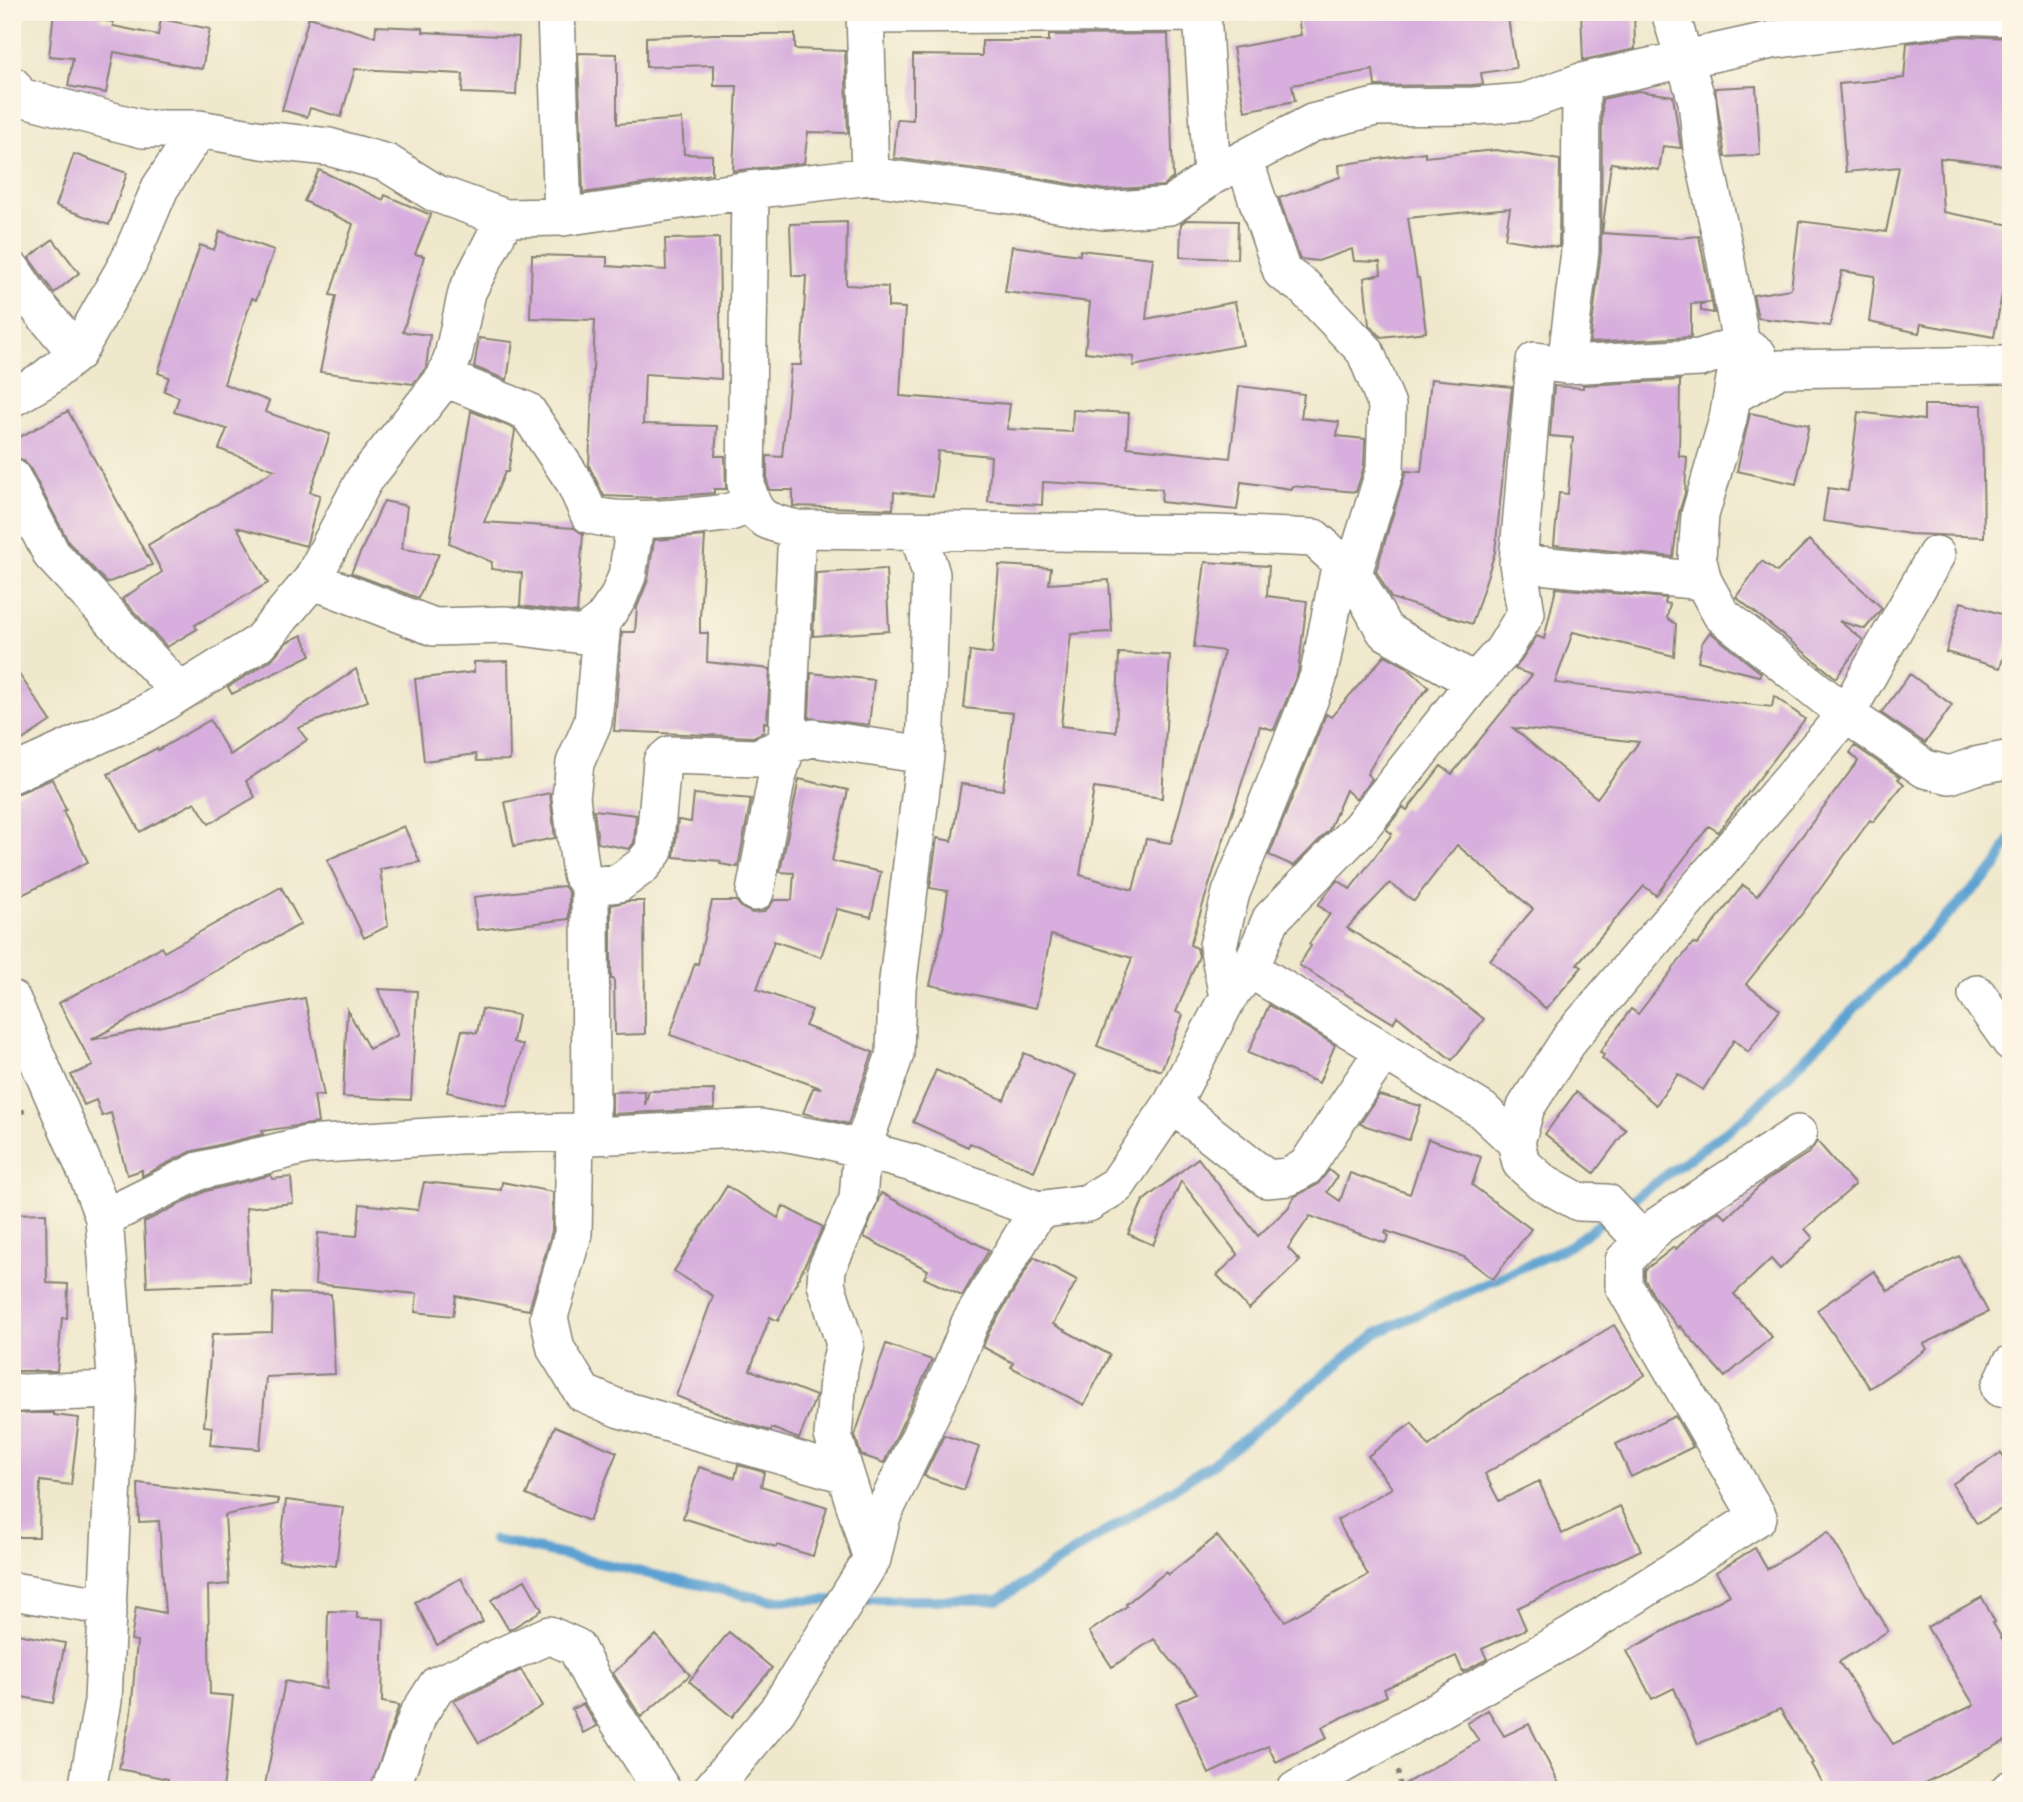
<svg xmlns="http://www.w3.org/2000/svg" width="2023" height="1802" viewBox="0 0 2023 1802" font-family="'EB Garamond',serif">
<rect width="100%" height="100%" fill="#fcf5e5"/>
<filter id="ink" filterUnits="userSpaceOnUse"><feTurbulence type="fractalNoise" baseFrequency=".0143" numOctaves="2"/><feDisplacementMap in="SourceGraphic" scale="14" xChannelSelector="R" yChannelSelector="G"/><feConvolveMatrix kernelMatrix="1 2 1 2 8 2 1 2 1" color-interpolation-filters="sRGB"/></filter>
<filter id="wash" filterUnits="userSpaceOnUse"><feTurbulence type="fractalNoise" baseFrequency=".00686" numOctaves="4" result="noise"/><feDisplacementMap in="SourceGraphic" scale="28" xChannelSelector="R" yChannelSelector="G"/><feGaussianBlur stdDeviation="1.57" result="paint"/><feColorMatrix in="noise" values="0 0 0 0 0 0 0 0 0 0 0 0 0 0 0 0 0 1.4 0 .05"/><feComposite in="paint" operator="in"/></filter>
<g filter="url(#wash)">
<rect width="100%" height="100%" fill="#efe8cc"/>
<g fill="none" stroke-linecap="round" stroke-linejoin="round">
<path stroke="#5ca1d1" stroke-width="10" d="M 1621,1208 L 1747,1116 L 1996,867 L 2011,837
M 494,1540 L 769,1600 L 837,1600
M 856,1600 L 998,1600 L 1211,1465 L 1377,1333 L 1569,1246 L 1609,1217"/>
</g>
<g id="blocks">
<path fill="#d7aedd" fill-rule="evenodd" d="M 54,12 L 101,12 L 100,20 L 113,22 L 113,26 L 158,35 L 161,19 L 210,29 L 202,69 L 114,52 L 106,93 L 68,86 L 73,58 L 49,56 Z
M 1297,12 L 1507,12 L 1516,68 L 1481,73 L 1483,84 L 1473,85 L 1375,86 L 1373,70 L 1292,85 L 1295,101 L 1245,111 L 1233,48 L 1301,35 Z
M 1581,12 L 1634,12 L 1635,49 L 1583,60 Z
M 309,17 L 375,37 L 376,26 L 423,28 L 423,32 L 519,37 L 516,95 L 462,93 L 463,74 L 355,69 L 341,117 L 310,108 L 307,117 L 282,110 Z
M 714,34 L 795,34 L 795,49 L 845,51 L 848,133 L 808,132 L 804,163 L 733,171 L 737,86 L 714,86 L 714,65 L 646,67 L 646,37 Z
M 1168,34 L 1173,178 L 1163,186 L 1105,190 L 1020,175 L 894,158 L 897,119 L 913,120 L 913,55 L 982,56 L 982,41 L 1049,41 L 1049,35 Z
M 1962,36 L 2011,38 L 2011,166 L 1940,158 L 1943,212 L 2011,225 L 2011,247 L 1994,337 L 1921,324 L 1919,333 L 1869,322 L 1875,276 L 1842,271 L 1830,326 L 1758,318 L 1753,295 L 1791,289 L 1799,221 L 1886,232 L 1899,167 L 1846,172 L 1839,84 L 1904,78 L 1907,43 Z
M 578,53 L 617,54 L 617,124 L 682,119 L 684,154 L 712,155 L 712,174 L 583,193 Z
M 1756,86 L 1760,155 L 1725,157 L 1715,88 Z
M 1638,91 L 1673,96 L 1681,148 L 1663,146 L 1659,170 L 1611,163 L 1602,233 L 1680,238 L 1699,236 L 1712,302 L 1691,304 L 1691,337 L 1590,343 L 1601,251 L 1602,99 Z
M 1496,150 L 1560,160 L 1559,247 L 1505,239 L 1510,208 L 1408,218 L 1417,278 L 1419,278 L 1426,332 L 1381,337 L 1369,325 L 1364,278 L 1381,274 L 1380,262 L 1354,261 L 1352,249 L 1318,261 L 1300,259 L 1279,198 L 1340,177 L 1339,165 L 1425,152 L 1425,157 Z
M 74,154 L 127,173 L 109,225 L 56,206 Z
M 319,170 L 383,200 L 385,195 L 431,215 L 415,254 L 424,256 L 403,332 L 430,335 L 426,368 L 413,384 L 320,372 L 336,296 L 330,295 L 353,224 L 304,201 Z
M 1186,220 L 1238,221 L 1237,259 L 1180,257 L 1181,224 Z
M 847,222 L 846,285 L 888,287 L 888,307 L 905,308 L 900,396 L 1010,404 L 1007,429 L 1072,432 L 1073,410 L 1129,413 L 1127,447 L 1230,458 L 1239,386 L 1304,394 L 1301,418 L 1339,422 L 1337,436 L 1365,439 L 1364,466 L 1356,492 L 1292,486 L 1292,489 L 1241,482 L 1237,510 L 1161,502 L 1162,489 L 1043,482 L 1042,505 L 988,502 L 991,456 L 938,451 L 933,496 L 894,492 L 893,509 L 793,506 L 793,490 L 769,490 L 767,481 L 767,456 L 782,457 L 791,365 L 801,365 L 806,276 L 792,276 L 790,224 Z
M 220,231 L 274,250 L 256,300 L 252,298 L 224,384 L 269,401 L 265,412 L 330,434 L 310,492 L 320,495 L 306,546 L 237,527 L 268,583 L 195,625 L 197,629 L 167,647 L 122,599 L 162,572 L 148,545 L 275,470 L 219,449 L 227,429 L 174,412 L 179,397 L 164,391 L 169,377 L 158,373 L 200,245 L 214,250 Z
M 719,238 L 721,379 L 645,374 L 643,424 L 717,426 L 715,456 L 725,456 L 726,489 L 714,489 L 714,493 L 655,498 L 604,496 L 589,466 L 595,320 L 530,318 L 532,255 L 607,257 L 607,266 L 666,270 L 665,239 Z
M 53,239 L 79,273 L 54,293 L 29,258 Z
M 1012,246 L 1080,255 L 1080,250 L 1153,258 L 1146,319 L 1235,302 L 1243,345 L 1133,366 L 1134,357 L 1085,352 L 1090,302 L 1005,292 Z
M 1712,302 L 1714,313 L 1701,311 L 1701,304 Z
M 479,338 L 513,342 L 507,380 L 474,367 Z
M 1431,379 L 1512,387 L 1495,552 L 1472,624 L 1391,598 L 1376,571 L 1406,471 L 1421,472 Z
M 1680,380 L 1679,456 L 1687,457 L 1685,493 L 1679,513 L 1673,557 L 1554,545 L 1559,493 L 1568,494 L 1573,438 L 1550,436 L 1554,386 L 1583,388 L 1583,385 Z
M 1924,405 L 1982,405 L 1984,537 L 1910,534 L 1823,521 L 1828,488 L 1848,491 L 1858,412 L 1924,420 Z
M 68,411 L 152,565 L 107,583 L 69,543 L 30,468 L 23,460 L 12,457 L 12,441 Z
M 471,411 L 513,428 L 515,431 L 508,472 L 505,472 L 484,522 L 574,528 L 583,534 L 577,613 L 520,606 L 522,573 L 491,569 L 492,562 L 449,543 Z
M 1750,413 L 1809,425 L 1796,484 L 1737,471 Z
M 384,501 L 407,506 L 402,549 L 439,554 L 418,598 L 351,573 Z
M 705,536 L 700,617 L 700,633 L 708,633 L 707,662 L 770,669 L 767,723 L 764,722 L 764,732 L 753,737 L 614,731 L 622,632 L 635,632 L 637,607 L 648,580 L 654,540 Z
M 1809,540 L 1882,608 L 1865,629 L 1839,621 L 1863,640 L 1836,678 L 1736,597 L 1762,561 L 1777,572 Z
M 1205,562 L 1269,566 L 1267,596 L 1307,601 L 1298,672 L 1274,730 L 1260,726 L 1190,945 L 1197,948 L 1199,956 L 1176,1012 L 1183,1015 L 1161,1071 L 1097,1046 L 1132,958 L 1051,935 L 1036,1008 L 930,985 L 944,925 L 943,924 L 948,891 L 930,888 L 937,838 L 952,841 L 961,784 L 1003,790 L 1013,713 L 964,708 L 970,651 L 992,654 L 999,565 L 1051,568 L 1049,584 L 1109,580 L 1112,632 L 1071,634 L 1061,726 L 1116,732 L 1119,653 L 1170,655 L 1162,798 L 1094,788 L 1080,875 L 1133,890 L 1146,839 L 1171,843 L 1224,651 L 1194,647 Z
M 886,569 L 889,631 L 813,636 L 816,573 Z
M 1556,588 L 1666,598 L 1665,603 L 1670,604 L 1667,618 L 1676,624 L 1674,656 L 1573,632 L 1555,683 L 1772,707 L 1774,696 L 1805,719 L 1718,832 L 1709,826 L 1656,895 L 1644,886 L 1577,964 L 1582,967 L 1546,1009 L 1490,960 L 1533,909 L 1457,845 L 1414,901 L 1390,883 L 1347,928 L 1442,987 L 1484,1019 L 1452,1060 L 1397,1016 L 1393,1023 L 1299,965 L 1311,946 L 1309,944 L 1330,914 L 1318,905 L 1335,883 L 1338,880 L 1350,889 L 1392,834 L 1386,829 L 1403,807 L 1407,810 L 1441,766 L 1452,774 L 1532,675 L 1515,669 L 1537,636 L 1544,639 ZM 1513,728 L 1639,742 L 1597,798 Z
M 1961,602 L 2011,617 L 2011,632 L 2000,668 L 1946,652 Z
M 1710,632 L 1761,673 L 1759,676 L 1698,661 L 1702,643 Z
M 302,635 L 311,655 L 232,694 L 228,687 L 270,661 L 287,642 Z
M 1385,655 L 1406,667 L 1429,687 L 1395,726 L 1367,774 L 1372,779 L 1356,799 L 1346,790 L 1329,830 L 1294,866 L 1269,855 L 1326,714 L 1331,717 Z
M 508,661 L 510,760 L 477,761 L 476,754 L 424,761 L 415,679 L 474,672 L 474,662 Z
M 12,664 L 51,721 L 12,747 Z
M 356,669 L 368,701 L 298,728 L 307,740 L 246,781 L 255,797 L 209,824 L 195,802 L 140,832 L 108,774 L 157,748 L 158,750 L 210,720 L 230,755 Z
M 811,673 L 874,680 L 869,725 L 809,718 Z
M 1910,674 L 1952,705 L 1925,743 L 1881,713 Z
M 1855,746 L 1900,777 L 1898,779 L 1904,784 L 1873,822 L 1870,820 L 1805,910 L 1746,984 L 1780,1010 L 1748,1052 L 1734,1040 L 1703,1090 L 1678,1074 L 1656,1105 L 1602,1058 L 1604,1055 L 1600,1052 L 1631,1009 L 1638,1014 L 1693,943 L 1697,945 L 1743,885 L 1757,896 L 1858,761 L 1850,753 Z
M 52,779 L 66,810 L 63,811 L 88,862 L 20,896 L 12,880 L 12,796 Z
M 799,779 L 848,790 L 832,861 L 881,872 L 871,917 L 837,909 L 821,957 L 774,941 L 757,989 L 812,1010 L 805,1026 L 873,1052 L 848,1124 L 803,1113 L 813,1088 L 821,1088 L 670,1035 L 695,963 L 698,964 L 712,901 L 736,901 L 742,908 L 752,913 L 763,912 L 770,906 L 774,900 L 792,900 L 794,873 L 780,872 Z
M 550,793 L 555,838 L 514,846 L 505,802 Z
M 694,794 L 751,799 L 738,867 L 720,864 L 721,861 L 674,857 L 678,820 L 691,822 Z
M 594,810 L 636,815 L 634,843 L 629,849 L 598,843 Z
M 404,826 L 420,862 L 380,869 L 388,926 L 364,938 L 327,860 Z
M 564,886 L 569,893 L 569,919 L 477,930 L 474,897 Z
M 281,887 L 301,924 L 91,1040 L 305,998 L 324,1096 L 314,1095 L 318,1123 L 262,1131 L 263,1134 L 190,1152 L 142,1176 L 142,1170 L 127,1175 L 111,1113 L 102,1116 L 96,1100 L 84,1105 L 71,1075 L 93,1066 L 59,1003 L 161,947 L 164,952 Z
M 629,901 L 644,901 L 645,1034 L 615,1035 L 614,979 L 611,979 L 611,905 Z
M 378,989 L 417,991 L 411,1100 L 343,1097 L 347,1009 L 369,1049 L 398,1035 Z
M 1269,1005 L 1335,1045 L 1319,1083 L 1248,1053 Z
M 482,1009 L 518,1015 L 513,1042 L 523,1045 L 507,1107 L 447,1092 L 462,1030 L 477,1033 Z
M 1024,1053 L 1076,1075 L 1034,1171 L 970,1143 L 968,1147 L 913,1122 L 936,1070 L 1004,1100 Z
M 714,1090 L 714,1109 L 612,1114 L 612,1092 L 645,1091 L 645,1105 L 649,1091 Z
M 1576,1092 L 1626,1130 L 1594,1173 L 1545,1134 Z
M 1379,1095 L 1421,1106 L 1409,1140 L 1360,1124 Z
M 1428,1139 L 1481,1157 L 1472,1185 L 1531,1229 L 1493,1279 L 1464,1257 L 1386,1231 L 1385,1233 L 1389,1236 L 1385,1243 L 1310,1216 L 1288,1248 L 1300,1261 L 1249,1309 L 1217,1275 L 1238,1255 L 1181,1181 L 1153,1245 L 1128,1234 L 1143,1201 L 1198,1158 L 1258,1236 L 1288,1208 L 1295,1196 L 1317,1185 L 1329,1170 L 1337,1177 L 1327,1192 L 1340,1201 L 1350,1173 L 1410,1194 Z
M 1817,1141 L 1855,1185 L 1805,1229 L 1813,1238 L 1780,1269 L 1771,1259 L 1734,1294 L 1772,1337 L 1725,1377 L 1680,1326 L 1679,1328 L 1655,1298 L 1645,1280 L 1645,1270 L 1674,1247 L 1676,1249 L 1707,1219 L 1719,1211 L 1726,1218 L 1765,1181 L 1810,1152 Z
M 271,1175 L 272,1179 L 291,1177 L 293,1203 L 246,1208 L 250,1283 L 147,1287 L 144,1222 L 206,1191 Z
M 424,1182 L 501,1190 L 502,1182 L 553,1192 L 552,1231 L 529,1310 L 456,1296 L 453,1316 L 415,1312 L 417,1294 L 315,1284 L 318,1233 L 357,1236 L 360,1204 L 418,1210 Z
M 727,1186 L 778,1218 L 783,1206 L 823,1227 L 778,1321 L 770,1317 L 750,1370 L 816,1396 L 799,1439 L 772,1428 L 771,1431 L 747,1424 L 676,1396 L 713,1296 L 674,1271 Z
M 881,1193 L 989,1250 L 962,1296 L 924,1278 L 928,1270 L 864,1237 Z
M 46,1213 L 47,1283 L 68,1284 L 67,1318 L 62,1318 L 57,1371 L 12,1371 L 12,1214 Z
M 1959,1256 L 1988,1312 L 1924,1344 L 1927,1349 L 1870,1388 L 1817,1310 L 1874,1271 L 1888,1291 Z
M 1034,1257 L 1077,1280 L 1053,1324 L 1110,1355 L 1084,1405 L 1011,1367 L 1013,1363 L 983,1347 L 989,1332 Z
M 273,1293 L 331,1294 L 335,1374 L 266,1377 L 260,1449 L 210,1445 L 212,1427 L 204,1426 L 212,1334 L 272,1332 Z
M 1614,1325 L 1645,1375 L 1485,1474 L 1499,1501 L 1539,1481 L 1562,1534 L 1620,1506 L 1641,1550 L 1517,1608 L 1526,1629 L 1482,1649 L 1487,1659 L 1463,1672 L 1456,1656 L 1384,1689 L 1387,1696 L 1322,1727 L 1327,1738 L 1276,1762 L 1268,1746 L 1209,1774 L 1176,1703 L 1197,1693 L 1154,1639 L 1112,1667 L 1089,1632 L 1127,1606 L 1126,1604 L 1166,1572 L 1168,1575 L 1217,1536 L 1285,1621 L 1368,1575 L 1337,1520 L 1392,1488 L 1368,1456 L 1412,1423 L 1429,1446 L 1470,1412 Z
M 886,1344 L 932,1360 L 884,1463 L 861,1455 L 855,1435 Z
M 12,1413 L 54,1413 L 54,1415 L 79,1418 L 71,1485 L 40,1481 L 39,1537 L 12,1537 Z
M 1675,1416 L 1693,1447 L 1631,1477 L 1616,1444 Z
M 555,1426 L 617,1452 L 589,1521 L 526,1495 Z
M 944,1435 L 979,1447 L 964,1490 L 924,1476 Z
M 2001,1453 L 2011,1469 L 2011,1503 L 1977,1524 L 1952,1484 Z
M 738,1465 L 764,1472 L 761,1486 L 827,1507 L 813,1556 L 777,1545 L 776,1547 L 683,1518 L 699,1467 L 735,1478 Z
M 138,1483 L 278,1499 L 278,1504 L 225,1515 L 229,1584 L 208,1586 L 210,1694 L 233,1696 L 223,1790 L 164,1790 L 168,1779 L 119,1769 L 131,1713 L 137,1641 L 131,1640 L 136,1607 L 165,1613 L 159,1521 L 139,1522 Z
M 286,1500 L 343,1507 L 336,1566 L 279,1560 Z
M 1828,1532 L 1888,1631 L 1839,1662 L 1893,1744 L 1974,1705 L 1927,1627 L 1982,1597 L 1995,1622 L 1993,1623 L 2011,1654 L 2011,1738 L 1911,1790 L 1826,1790 L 1811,1764 L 1813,1763 L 1780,1709 L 1698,1744 L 1674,1688 L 1652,1699 L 1627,1651 L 1730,1595 L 1716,1572 L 1755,1548 L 1767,1569 Z
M 461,1578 L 483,1622 L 437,1645 L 415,1602 Z
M 525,1580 L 542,1610 L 509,1630 L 491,1600 Z
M 328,1611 L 357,1612 L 357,1618 L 384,1619 L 382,1702 L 399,1705 L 370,1790 L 264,1790 L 285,1681 L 326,1689 Z
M 729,1632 L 772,1668 L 732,1717 L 689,1681 Z
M 12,1633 L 65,1643 L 53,1703 L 12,1695 Z
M 656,1635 L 690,1675 L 641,1717 L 613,1673 Z
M 521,1670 L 542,1706 L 479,1743 L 454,1701 Z
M 583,1704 L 597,1726 L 583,1733 L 572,1709 Z
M 1488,1710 L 1504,1736 L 1529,1724 L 1562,1790 L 1394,1790 L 1479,1741 L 1467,1723 Z"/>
</g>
</g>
<g filter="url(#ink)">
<use href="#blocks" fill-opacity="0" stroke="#868274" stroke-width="2"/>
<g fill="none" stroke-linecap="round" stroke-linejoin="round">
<defs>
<path id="street" d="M 556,12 L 563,217
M 865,12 L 870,176
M 1202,12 L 1212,176
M 1670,12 L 1697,101 L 1702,149 L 1723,245 L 1741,344 L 1728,419 L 1700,515 L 1697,557 L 1703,581 L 1721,614 L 1846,714 L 1925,769 L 1950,775 L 1975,766 L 2011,759
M 866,15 L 1202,13
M 12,85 L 20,97 L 143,129 L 199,129 L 262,140 L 329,147 L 387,163 L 435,193 L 505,218 L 563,217 L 750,190 L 870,176 L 1017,196 L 1104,211 L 1170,206 L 1212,176 L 1312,123 L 1375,107 L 1474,106 L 1525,102 L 1581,82 L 1772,40 L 1961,15 L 2011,17
M 1244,160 L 1282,272 L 1304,287 L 1365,351 L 1387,405 L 1385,470 L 1353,573
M 750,190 L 746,484 C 754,520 764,521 797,529 L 1217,534 L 1314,538 L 1353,573 L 1385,631 L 1475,682
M 12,270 L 33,301 L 77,353
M 1566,365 L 1700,358 L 1741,344 L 1758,355
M 445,378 L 527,411 L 574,481 L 589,514 C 616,525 695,517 725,513 C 734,512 742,507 750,503
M 1732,396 L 1780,369 L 2003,365
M 12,398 L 45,379 L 77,353 L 129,261 L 160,188 L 199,129
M 12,478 L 52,555 L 180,692
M 1518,563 L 1703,581
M 312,580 L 434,627 L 506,625 L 583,635 L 602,621
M 12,774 L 145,714 L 259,643 L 312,580 L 364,480 L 445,378 L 453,356 L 467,292 L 505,218
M 590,886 L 619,883 L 642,866 L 654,851 L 662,762 L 670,755 L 757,758 L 787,745 L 813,738 L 925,755
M 755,892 L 776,781 L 787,745 L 797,529
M 1250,969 L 1482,1110 L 1516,1142 L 1521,1163 L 1541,1181 L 1579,1202 L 1607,1203 L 1643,1241
M 1977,994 L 2011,1042
M 1228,997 L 1218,946 L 1231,893 L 1318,678 L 1341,562
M 12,1000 L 87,1173 L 104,1218 L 117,1390 L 103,1701 L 87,1790
M 1172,1104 L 1267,1179 L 1288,1177 L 1306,1167 L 1384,1050
M 575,1132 L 573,1234 L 549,1317 L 556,1349 L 583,1393 L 620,1409 L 845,1474
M 591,1136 L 590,886 L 581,874 L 571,797 L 575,763 L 593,722 L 602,621 L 618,598 L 627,576 L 636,519
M 1516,1142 L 1526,1107 L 1571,1037 L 1846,714 L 1936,555
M 104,1218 L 199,1171 L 307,1145 L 459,1135 L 575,1132 L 591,1136 L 760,1128 L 827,1140 L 912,1163 L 1038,1210 L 1088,1203 L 1117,1185 L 1172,1104 L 1228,997 L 1250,969 L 1271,919 L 1360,828 L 1475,682 L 1503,651 L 1526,613 L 1518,563 L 1535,361 L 1566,365 L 1580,251 L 1581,82
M 2011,1364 L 2000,1388 L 2011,1387
M 12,1392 L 21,1393 L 117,1390
M 872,1559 L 833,1435 L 839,1369 L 845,1344 L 826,1284 L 827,1268 L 858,1199 L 862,1149 L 895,1054 L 897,989 L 925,755 L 931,574 L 918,531
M 12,1591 L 108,1607
M 390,1790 L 418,1715 L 437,1685 L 549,1635 L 576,1647 L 592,1679 L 662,1790
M 711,1790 L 777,1711 L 872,1559 L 882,1516 L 950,1373 L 970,1323 L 1038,1210
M 1296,1790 L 1571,1636 L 1758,1517 L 1624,1286 L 1624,1261 L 1659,1225 L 1798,1134
M 2009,1790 L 2011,1789"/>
</defs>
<use href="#street" stroke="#868274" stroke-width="40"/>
<path stroke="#868274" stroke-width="4.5" stroke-dasharray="5 5" stroke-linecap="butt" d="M 12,1114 L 25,1111
M 1398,1771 L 1401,1790"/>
<use href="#street" stroke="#fff" stroke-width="37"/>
</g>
</g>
<rect width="2023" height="1802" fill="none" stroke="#fcf5e5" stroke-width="42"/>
</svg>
